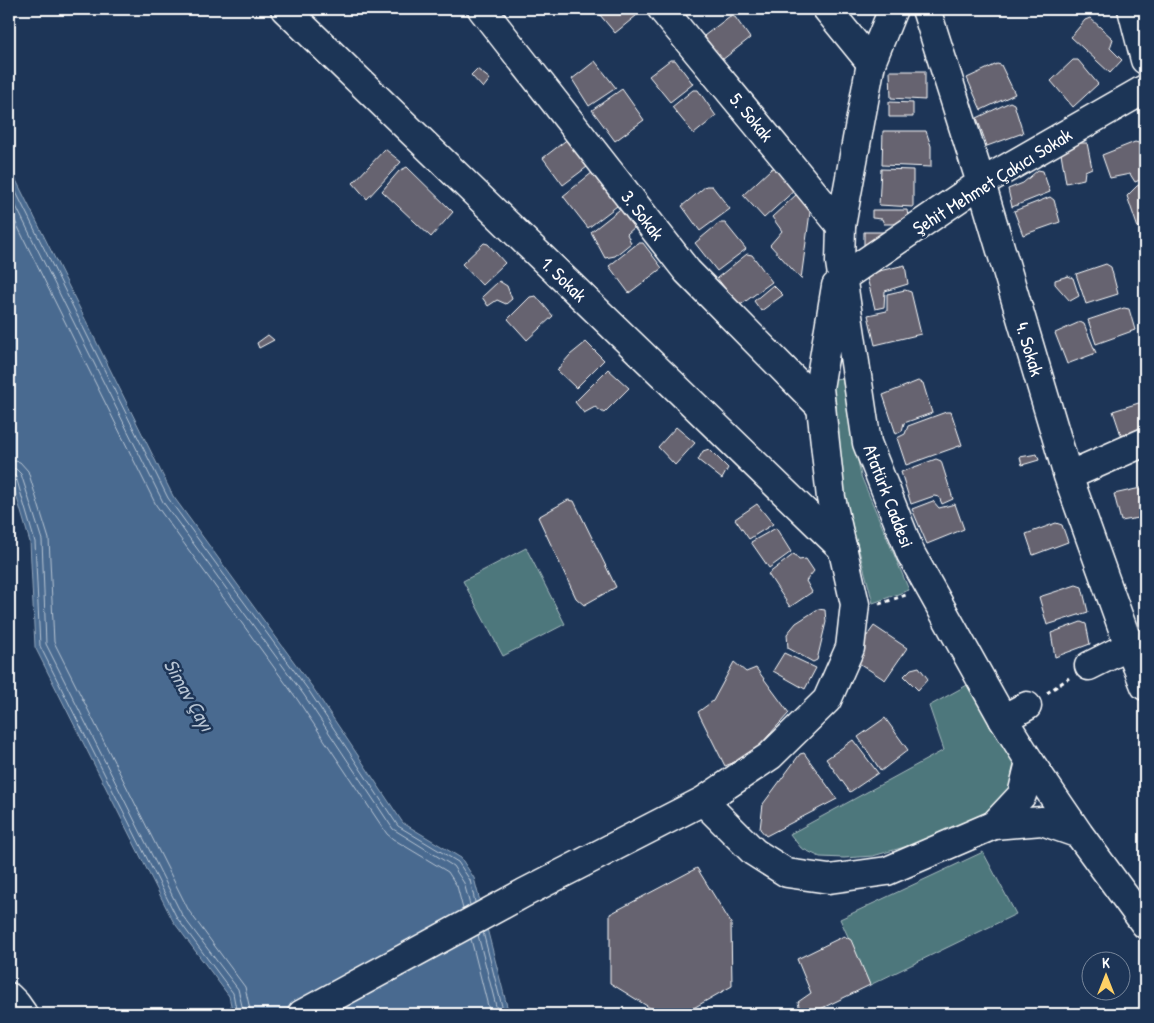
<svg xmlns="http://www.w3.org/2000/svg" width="1154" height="1023" viewBox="0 0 1154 1023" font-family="'Patrick Hand',sans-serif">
<rect width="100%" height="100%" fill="#1d3557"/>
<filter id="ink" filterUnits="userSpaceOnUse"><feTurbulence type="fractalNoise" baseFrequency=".02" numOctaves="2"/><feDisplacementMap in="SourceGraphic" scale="10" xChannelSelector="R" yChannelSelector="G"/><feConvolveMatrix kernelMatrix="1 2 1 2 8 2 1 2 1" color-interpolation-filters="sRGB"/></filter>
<g filter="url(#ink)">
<path fill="#4e777c" stroke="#a6bbbe" d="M 842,378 L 861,476 L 909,590 L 873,603 L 844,494 L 828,380 Z
M 526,548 L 565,624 L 503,656 L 463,581 Z
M 969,684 L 1014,760 L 1015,773 L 1012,788 L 998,808 L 934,837 L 901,848 L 873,856 L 844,858 L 820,857 L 801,848 L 790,834 L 944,750 L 929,706 Z
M 983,852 L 1016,914 L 870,985 L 840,919 Z"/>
<path fill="#4a6b90" stroke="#92a6bc" d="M 9,166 L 173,496 L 313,688 L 403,823 L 461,858 L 474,878 L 509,1014 L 233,1014 L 229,996 L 173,921 L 35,647 L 30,542 L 9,471 Z"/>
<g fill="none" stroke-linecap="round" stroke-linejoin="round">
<path stroke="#b7c4d3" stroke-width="1" d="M 9,178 L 168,498 L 309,691 L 398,826 L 458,862 L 470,880 L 475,902
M 9,192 L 163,502 L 304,695 L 393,829 L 453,866 L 464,883 L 470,905
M 9,209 L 156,505 L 297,699 L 387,834 L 393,839 L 448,872 L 457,886 L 463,909
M 9,460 L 20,462 L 28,471 L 49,539 L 54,642 L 189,911 L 245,987 L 251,1014
M 9,467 L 16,469 L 21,474 L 42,540 L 46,644 L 182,915 L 238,989 L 244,1014
M 9,473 L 13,474 L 16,477 L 35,542 L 40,646 L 177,918 L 233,993 L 237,1014
M 483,932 L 504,1014
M 478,935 L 498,1014
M 471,939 L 490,1014"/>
</g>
<path fill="#666370" stroke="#fff" d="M 595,9 L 640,9 L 642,11 L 615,33 Z
M 730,16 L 735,17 L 750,38 L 722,60 L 704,36 Z
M 1090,18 L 1113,39 L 1110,48 L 1122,60 L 1110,73 L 1071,37 L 1085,20 Z
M 670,60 L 675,60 L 693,84 L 670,102 L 649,76 Z
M 1073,60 L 1078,60 L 1098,84 L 1073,107 L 1051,81 Z
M 595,61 L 616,88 L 589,106 L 572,79 Z
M 997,64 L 1001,65 L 1015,94 L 981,110 L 967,78 Z
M 477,69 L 490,79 L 483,88 L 471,75 Z
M 890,71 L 925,71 L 925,100 L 891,98 Z
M 622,89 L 644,120 L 615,141 L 592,110 Z
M 693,90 L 698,90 L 716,116 L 694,134 L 672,107 Z
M 889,102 L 913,103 L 913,117 L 889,117 Z
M 1010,102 L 1014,104 L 1023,133 L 987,146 L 977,118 Z
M 883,131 L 926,131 L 931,146 L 931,167 L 882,165 Z
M 569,138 L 591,164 L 563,185 L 543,158 Z
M 1135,142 L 1139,143 L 1145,160 L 1145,178 L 1135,182 L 1130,174 L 1110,178 L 1102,155 Z
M 1081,143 L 1087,143 L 1092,168 L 1085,171 L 1084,179 L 1066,183 L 1060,147 Z
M 385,149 L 401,162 L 367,199 L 353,183 Z
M 777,166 L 796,189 L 764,218 L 743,195 L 771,169 Z
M 407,167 L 453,212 L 431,237 L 382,191 L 399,171 Z
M 881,169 L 913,170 L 913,207 L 879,205 Z
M 1038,170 L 1043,171 L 1050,192 L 1012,207 L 1008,189 L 1023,183 Z
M 593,172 L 621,203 L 588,228 L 563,196 Z
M 1145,182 L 1145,225 L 1138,228 L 1127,196 L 1137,186 Z
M 706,186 L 712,186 L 730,209 L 700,231 L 682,206 Z
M 797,194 L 811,205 L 801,279 L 770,245 L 782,231 L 772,217 Z
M 1050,197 L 1054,200 L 1060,222 L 1023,235 L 1014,211 Z
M 619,210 L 624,210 L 636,226 L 627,234 L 631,243 L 615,256 L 605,258 L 591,232 Z
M 872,210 L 907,210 L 908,217 L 896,224 L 884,224 L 882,219 L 872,218 Z
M 719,223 L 725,223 L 746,249 L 717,271 L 695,243 Z
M 864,232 L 884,232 L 884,236 L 864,248 Z
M 484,243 L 488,244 L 505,263 L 482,285 L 462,264 Z
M 638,243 L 643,243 L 662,268 L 629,293 L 609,266 Z
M 747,254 L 752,255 L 772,282 L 739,306 L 717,278 Z
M 1106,264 L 1111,267 L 1118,294 L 1086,304 L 1076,274 Z
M 905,265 L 908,284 L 885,291 L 884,307 L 875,309 L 866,274 Z
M 1068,276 L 1073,278 L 1079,296 L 1070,301 L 1055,284 L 1055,280 Z
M 499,281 L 507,286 L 512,299 L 506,304 L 497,300 L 488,306 L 482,297 Z
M 773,285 L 783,295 L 761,311 L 754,301 Z
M 905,290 L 911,292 L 921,334 L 875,345 L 868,315 L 887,311 L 887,294 Z
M 536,296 L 553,316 L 527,340 L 508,319 L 530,297 Z
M 1124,308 L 1129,309 L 1135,330 L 1096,344 L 1088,320 Z
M 1080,322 L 1084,324 L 1096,353 L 1067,364 L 1055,333 Z
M 268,335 L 274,340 L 259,348 L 257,343 Z
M 1145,336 L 1145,355 L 1140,338 Z
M 586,342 L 604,360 L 576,388 L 557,370 L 570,355 Z
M 608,369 L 629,388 L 604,413 L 595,407 L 584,413 L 575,402 Z
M 918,381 L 923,383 L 932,413 L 904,423 L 902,431 L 896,434 L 883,395 Z
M 1142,402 L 1145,403 L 1145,430 L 1122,438 L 1113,411 Z
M 946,412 L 951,412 L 962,445 L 906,465 L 897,438 L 905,434 L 908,426 Z
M 676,427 L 695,443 L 675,465 L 658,447 Z
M 709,449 L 728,468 L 722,479 L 698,460 L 703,451 Z
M 1037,454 L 1039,460 L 1022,465 L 1020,457 Z
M 936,459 L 941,461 L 953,499 L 942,504 L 939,497 L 934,496 L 911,504 L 901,472 Z
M 1145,487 L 1145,517 L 1121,521 L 1114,494 Z
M 568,500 L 574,501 L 616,587 L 584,605 L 576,598 L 538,517 Z
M 933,501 L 939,508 L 955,504 L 964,529 L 927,544 L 912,509 Z
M 757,504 L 773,524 L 749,539 L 735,519 Z
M 1056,523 L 1062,525 L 1068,542 L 1033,555 L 1026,534 Z
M 776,528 L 791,552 L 769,568 L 751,542 Z
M 794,554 L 799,560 L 806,559 L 814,571 L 806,581 L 812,592 L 790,607 L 768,574 Z
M 1076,585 L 1082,587 L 1088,612 L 1047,625 L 1039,597 Z
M 818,609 L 825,610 L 826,622 L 817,660 L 813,662 L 788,648 L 787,634 L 796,623 Z
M 1081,622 L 1086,624 L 1090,644 L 1055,657 L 1051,633 Z
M 874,626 L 907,648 L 885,680 L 851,658 Z
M 784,653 L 816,668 L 805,689 L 773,671 Z
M 734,662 L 746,672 L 756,668 L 789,713 L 750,756 L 725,766 L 698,712 L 713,701 Z
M 919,667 L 928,679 L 918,690 L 904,676 L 911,669 Z
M 885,718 L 908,750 L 881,771 L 858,737 Z
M 853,740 L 878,773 L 850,792 L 826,759 Z
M 804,753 L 837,799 L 766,836 L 760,829 L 763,804 L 800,754 Z
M 697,868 L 731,923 L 732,986 L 683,1014 L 660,1014 L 610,983 L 610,914 Z
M 844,936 L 851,940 L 870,985 L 810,1014 L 808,1014 L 804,1007 L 801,1014 L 798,1002 L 811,993 L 797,959 Z"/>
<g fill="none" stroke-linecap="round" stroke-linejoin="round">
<defs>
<path id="minor" d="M 285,9 L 843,549
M 482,9 L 687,271 L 821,407
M 662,9 L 841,226
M 827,9 L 871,63
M 926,9 L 981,183 L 1068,476 L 1129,646 L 1145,686
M 1132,9 L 1145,60
M 842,278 L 981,183 L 1145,89
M 1068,476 L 1145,442
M 1089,666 L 1129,646 L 1145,643
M 1003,719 L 1027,706"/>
<path id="tertiary" d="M 1030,762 L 1079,834 L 1145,924
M 994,825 L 1042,821 L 1079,834
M 9,997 L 16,1004 L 23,1014"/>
<path id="secondary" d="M 703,801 L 754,852 L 787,873 L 829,879 L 887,871 L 994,825 L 1022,795 L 1030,762 L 1003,719 L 911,554 L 867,443 L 840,262 L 841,226 L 871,63 L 893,9
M 302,1014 L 524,893 L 703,801 L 770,756 L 827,700 L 850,648 L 855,604 L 831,498 L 819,388 L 836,286"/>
</defs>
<use href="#minor" stroke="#fff" stroke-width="31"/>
<use href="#tertiary" stroke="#fff" stroke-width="31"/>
<use href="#secondary" stroke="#fff" stroke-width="31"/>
<path stroke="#fff" stroke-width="3" stroke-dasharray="4 4" stroke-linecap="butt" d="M 879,604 L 906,595
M 1047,693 L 1069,678"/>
<use href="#minor" stroke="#1d3557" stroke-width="28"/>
<use href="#tertiary" stroke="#1d3557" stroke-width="28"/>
<use href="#secondary" stroke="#1d3557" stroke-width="28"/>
</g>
</g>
<g text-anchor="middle" stroke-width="5" stroke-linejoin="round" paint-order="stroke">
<g font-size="19" fill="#fff" stroke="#1d3557">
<text transform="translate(752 117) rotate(50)" y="7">5. Sokak</text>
<text transform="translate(992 181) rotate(-32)" y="7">Şehit Mehmet Çakıcı Sokak</text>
<text transform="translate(643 215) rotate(52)" y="7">3. Sokak</text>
<text transform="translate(564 279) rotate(44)" y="7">1. Sokak</text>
<text transform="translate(1030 349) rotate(73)" y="7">4. Sokak</text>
<text transform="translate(889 496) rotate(69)" y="7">Atatürk Caddesi</text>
</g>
<g font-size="20" font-style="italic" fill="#b7c4d3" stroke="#1d3557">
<text transform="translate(189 695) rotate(60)" y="7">Simav Çayı</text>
</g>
</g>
<rect width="1154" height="1023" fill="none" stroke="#1d3557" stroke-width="30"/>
<rect x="15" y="15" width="1124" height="993" fill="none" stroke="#fff" stroke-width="2" filter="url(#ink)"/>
<g transform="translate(1106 976)"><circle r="24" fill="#1d3557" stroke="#77869a"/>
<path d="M0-4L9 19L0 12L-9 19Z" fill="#ffd166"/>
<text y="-8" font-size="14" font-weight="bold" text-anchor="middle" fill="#ffffff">K</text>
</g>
</svg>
